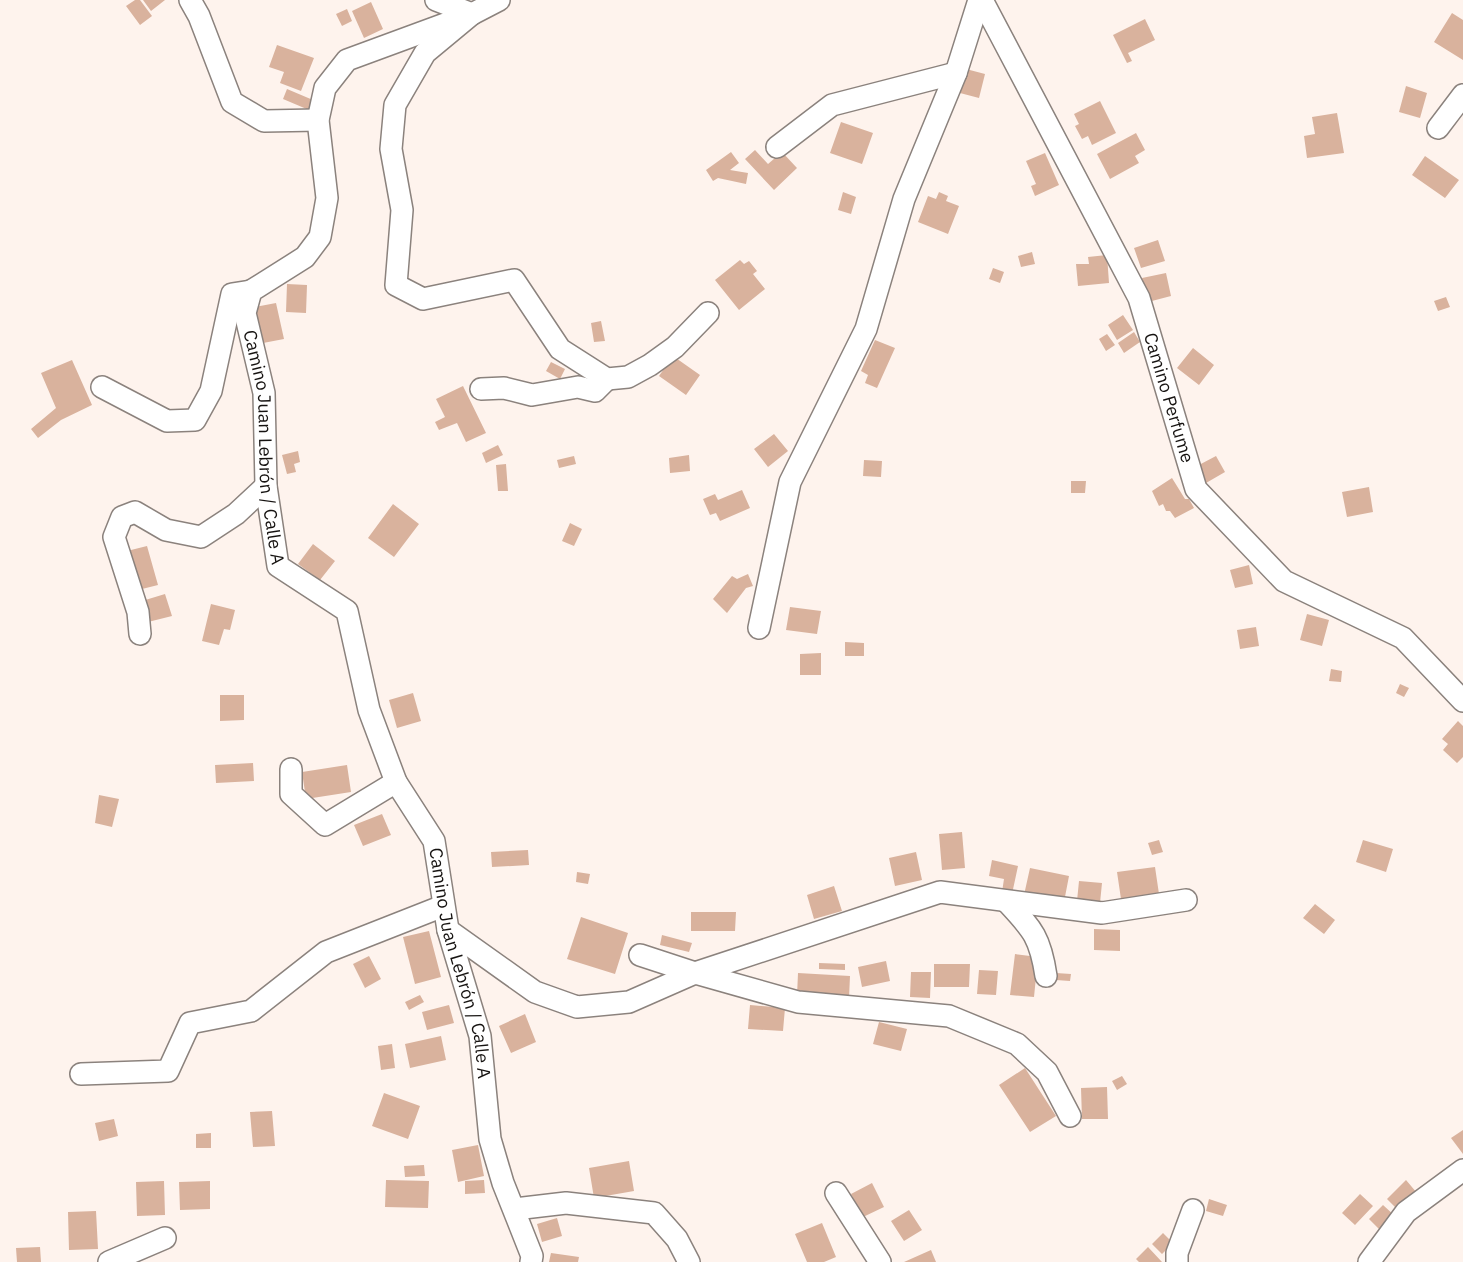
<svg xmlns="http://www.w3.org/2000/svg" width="1463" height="1262" viewBox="0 0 1463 1262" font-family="'IBM Plex Sans',sans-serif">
<rect width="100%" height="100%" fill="#fef3ed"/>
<path fill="#d9b29d" d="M 135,0 L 140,0 L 152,16 L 140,25 L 126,6 Z
M 143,0 L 165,0 L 151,11 Z
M 371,2 L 383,29 L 364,38 L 352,11 Z
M 347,9 L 352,21 L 342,26 L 336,14 Z
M 1452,13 L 1463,20 L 1463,60 L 1434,42 Z
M 1145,19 L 1155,40 L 1128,53 L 1132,61 L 1127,63 L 1113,35 Z
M 277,45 L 314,58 L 301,91 L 280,83 L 284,72 L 269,67 Z
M 966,69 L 985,74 L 979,98 L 960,93 Z
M 1406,86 L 1427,93 L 1420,118 L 1399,112 Z
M 287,89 L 313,100 L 309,110 L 283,99 Z
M 1100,101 L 1116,133 L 1092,145 L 1088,136 L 1082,139 L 1075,126 L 1079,124 L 1074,114 Z
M 1337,113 L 1344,153 L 1307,158 L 1304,136 L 1315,134 L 1312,117 Z
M 841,122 L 873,133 L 862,164 L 830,153 Z
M 1136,133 L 1145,150 L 1135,156 L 1139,163 L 1110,179 L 1097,154 Z
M 755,150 L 768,164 L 782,152 L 797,168 L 774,190 L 745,159 Z
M 731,152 L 739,163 L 730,170 L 748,173 L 746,184 L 718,178 L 713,181 L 706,170 Z
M 1045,153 L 1059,185 L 1035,196 L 1031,186 L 1036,184 L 1026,161 Z
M 1425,156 L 1459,180 L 1445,198 L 1412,175 Z
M 843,192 L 856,197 L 851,214 L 838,210 Z
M 939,192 L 948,196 L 946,201 L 959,206 L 948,234 L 918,222 L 928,196 L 936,199 Z
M 1158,240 L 1165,261 L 1141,268 L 1134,248 Z
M 1032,252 L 1035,264 L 1021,267 L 1018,256 Z
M 1107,255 L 1109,283 L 1078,286 L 1076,264 L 1089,264 L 1088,257 Z
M 740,260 L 744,264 L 749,261 L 757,271 L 753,274 L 765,289 L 739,310 L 715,280 Z
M 993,268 L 1004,272 L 1000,283 L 989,279 Z
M 1166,273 L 1171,296 L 1148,302 L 1142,278 Z
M 287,284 L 307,285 L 306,313 L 286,312 Z
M 1446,297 L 1450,307 L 1438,311 L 1434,301 Z
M 276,303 L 284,339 L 263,343 L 255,307 Z
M 1123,315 L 1133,330 L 1117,340 L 1108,325 Z
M 601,321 L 605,341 L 594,342 L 591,323 Z
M 1134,332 L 1140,342 L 1124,353 L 1118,343 Z
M 1107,334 L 1115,345 L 1106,351 L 1099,339 Z
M 875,340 L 895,348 L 877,388 L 865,383 L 868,375 L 861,371 Z
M 1193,348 L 1214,365 L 1199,385 L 1177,368 Z
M 673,356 L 700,375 L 686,395 L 659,376 Z
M 72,360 L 92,405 L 61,420 L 38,438 L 31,429 L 56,408 L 41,373 Z
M 551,362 L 565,369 L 560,379 L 546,371 Z
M 463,386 L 486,433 L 466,442 L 457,423 L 439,430 L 435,422 L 445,417 L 436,399 Z
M 774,434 L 788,451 L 768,467 L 754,449 Z
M 498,445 L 503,455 L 486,463 L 482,453 Z
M 298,451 L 300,462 L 294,464 L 296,472 L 287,474 L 282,455 Z
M 689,455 L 690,471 L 670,473 L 669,458 Z
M 574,456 L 576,464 L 559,468 L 557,460 Z
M 1216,456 L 1225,472 L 1206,483 L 1197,466 Z
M 864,460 L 882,461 L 881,477 L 863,476 Z
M 506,464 L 508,491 L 498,491 L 496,465 Z
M 1172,478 L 1185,499 L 1189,499 L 1194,508 L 1175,518 L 1170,511 L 1166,511 L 1163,504 L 1159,506 L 1152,491 Z
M 1071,481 L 1086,481 L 1085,493 L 1071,493 Z
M 1369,487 L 1373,512 L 1347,517 L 1342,492 Z
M 742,490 L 750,508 L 720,521 L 716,513 L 710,515 L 703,499 L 715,494 L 718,500 Z
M 393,504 L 419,524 L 394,557 L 368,538 Z
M 570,523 L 582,529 L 574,546 L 562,541 Z
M 313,544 L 335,561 L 320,580 L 298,564 Z
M 147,546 L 158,585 L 134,591 L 123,552 Z
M 1249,565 L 1253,584 L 1235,588 L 1230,570 Z
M 748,574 L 753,586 L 746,588 L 727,613 L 713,599 L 732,576 L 737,579 Z
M 165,594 L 172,616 L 148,622 L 142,601 Z
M 211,604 L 235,610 L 230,630 L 224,629 L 219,645 L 202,641 Z
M 790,607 L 821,611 L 817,634 L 786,630 Z
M 1307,614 L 1329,620 L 1322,646 L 1300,640 Z
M 1256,627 L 1259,646 L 1240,649 L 1237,630 Z
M 845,642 L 864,643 L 864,656 L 845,656 Z
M 821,653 L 821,675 L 800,675 L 800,654 Z
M 1331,669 L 1342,671 L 1341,682 L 1329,681 Z
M 1400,684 L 1409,688 L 1404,697 L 1396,693 Z
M 413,693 L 421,721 L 397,728 L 389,700 Z
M 220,695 L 244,695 L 244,720 L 220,721 Z
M 1458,721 L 1463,726 L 1463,757 L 1457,763 L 1443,750 L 1448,744 L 1442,739 Z
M 253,763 L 254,781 L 216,783 L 215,765 Z
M 347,765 L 351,792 L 306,799 L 302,772 Z
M 99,795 L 119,799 L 112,827 L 95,823 Z
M 382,814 L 391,835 L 363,846 L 354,825 Z
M 962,832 L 965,868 L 942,870 L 939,834 Z
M 1159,840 L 1163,852 L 1152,855 L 1148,843 Z
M 1363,840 L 1393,849 L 1386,872 L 1356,862 Z
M 528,850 L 529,865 L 492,867 L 491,852 Z
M 916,852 L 922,880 L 895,886 L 889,858 Z
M 992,860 L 1018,866 L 1012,894 L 1002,892 L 1004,879 L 989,876 Z
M 1155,867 L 1159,894 L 1121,899 L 1117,872 Z
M 1030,868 L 1069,876 L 1064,902 L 1024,895 Z
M 577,872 L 590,874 L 588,884 L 576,882 Z
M 1079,881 L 1102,883 L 1100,903 L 1077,901 Z
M 834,886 L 842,911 L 814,919 L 807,895 Z
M 1315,904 L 1335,920 L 1324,934 L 1303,918 Z
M 691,912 L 736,912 L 735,931 L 691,931 Z
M 581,917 L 628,933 L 615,974 L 567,959 Z
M 1094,929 L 1120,930 L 1120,951 L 1094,950 Z
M 429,931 L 441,977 L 415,984 L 403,937 Z
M 662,935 L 692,943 L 689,952 L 660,945 Z
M 1015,954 L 1038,957 L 1034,997 L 1010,995 Z
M 369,956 L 381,979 L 365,988 L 353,964 Z
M 886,961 L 890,981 L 862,987 L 858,967 Z
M 819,963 L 845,964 L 845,970 L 819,969 Z
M 934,964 L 970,964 L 969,987 L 934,987 Z
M 979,970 L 998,971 L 996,995 L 977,994 Z
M 911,972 L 931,972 L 930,998 L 910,997 Z
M 798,973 L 850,976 L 849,998 L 797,996 Z
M 1056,973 L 1071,974 L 1070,981 L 1056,980 Z
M 420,995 L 424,1002 L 409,1010 L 405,1002 Z
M 449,1005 L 454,1023 L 427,1030 L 422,1012 Z
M 750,1005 L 785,1008 L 783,1031 L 748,1029 Z
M 525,1014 L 536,1042 L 511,1053 L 499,1026 Z
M 879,1022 L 907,1029 L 901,1051 L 873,1044 Z
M 441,1036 L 446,1060 L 410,1068 L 405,1044 Z
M 392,1044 L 395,1068 L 381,1070 L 378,1046 Z
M 1025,1068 L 1056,1116 L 1030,1132 L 999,1085 Z
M 1122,1076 L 1127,1084 L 1117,1090 L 1112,1081 Z
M 1107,1087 L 1108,1119 L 1082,1119 L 1081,1088 Z
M 384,1093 L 420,1106 L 408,1139 L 372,1126 Z
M 272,1111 L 275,1146 L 253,1147 L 250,1112 Z
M 114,1119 L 118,1136 L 99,1141 L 95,1123 Z
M 1463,1130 L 1463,1154 L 1451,1138 Z
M 211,1133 L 211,1148 L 196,1148 L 196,1134 Z
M 478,1145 L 484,1176 L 458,1182 L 452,1150 Z
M 629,1161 L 634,1191 L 594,1198 L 589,1168 Z
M 424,1165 L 425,1176 L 405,1177 L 404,1166 Z
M 386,1180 L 429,1181 L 428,1208 L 385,1207 Z
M 484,1180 L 485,1193 L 465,1194 L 465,1181 Z
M 1406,1180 L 1417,1193 L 1398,1210 L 1387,1199 Z
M 164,1181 L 165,1215 L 137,1216 L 136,1182 Z
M 210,1181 L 210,1209 L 180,1210 L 179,1182 Z
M 872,1183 L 884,1207 L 863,1217 L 851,1194 Z
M 1360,1194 L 1373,1206 L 1355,1225 L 1342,1213 Z
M 1209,1199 L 1227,1205 L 1223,1216 L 1206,1211 Z
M 1383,1205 L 1395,1216 L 1381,1231 L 1369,1219 Z
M 909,1210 L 922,1230 L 904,1241 L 891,1221 Z
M 96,1211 L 98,1249 L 69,1250 L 68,1212 Z
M 557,1218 L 562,1236 L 542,1242 L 537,1224 Z
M 822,1223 L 836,1257 L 824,1262 L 807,1262 L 795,1234 Z
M 1163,1233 L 1173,1243 L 1162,1254 L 1152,1244 Z
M 40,1247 L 41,1262 L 17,1262 L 16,1248 Z
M 1148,1247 L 1162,1262 L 1139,1262 L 1136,1259 Z
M 931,1250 L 936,1262 L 904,1262 Z
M 551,1253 L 579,1257 L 578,1262 L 549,1262 Z"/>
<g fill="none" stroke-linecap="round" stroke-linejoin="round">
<defs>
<g id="minor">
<path d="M 190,0 L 199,16 L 232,102 L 264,121 L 318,120"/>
<path d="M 436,0 L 472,14 L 425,53 L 395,105 L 391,149 L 402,210 L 396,285 L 423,299 L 514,280 L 560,349 L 607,379 L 628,377 L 650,365 L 675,347 L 708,313"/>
<path id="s1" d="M 499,0 L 472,14 L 347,60 L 325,88 L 318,120 L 327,198 L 320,237 L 305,257 L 251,291 L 245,313 L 264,393 L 266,486 L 278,566 L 347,611 L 369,710 L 396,782 L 434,841 L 448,930 L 480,1036 L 490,1139 L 503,1183 L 532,1256 L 531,1262"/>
<path id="s2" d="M 982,0 L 1139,298 L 1196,489 L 1284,581 L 1403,638 L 1463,701"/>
<path d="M 1438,128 L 1463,95"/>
<path d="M 777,147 L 832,105 L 956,73"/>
<path d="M 102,387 L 167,421 L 195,420 L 211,391 L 232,294 L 251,291"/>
<path d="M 481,389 L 504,388 L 532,395 L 578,387 L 595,391 L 607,379"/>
<path d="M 759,628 L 790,482 L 866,329 L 904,199 L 956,73 L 979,0"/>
<path d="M 140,634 L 138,612 L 114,537 L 122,517 L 135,512 L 166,530 L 201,537 L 236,514 L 266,486"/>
<path d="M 291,769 L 291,794 L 325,825 L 396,782"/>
<path d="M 1006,901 C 1032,929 1040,936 1046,976"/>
<path d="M 448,930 L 535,992 L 577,1007 L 629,1002 L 695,973 L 798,1002 L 949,1016 L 1017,1044 L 1047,1072 L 1070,1116"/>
<path d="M 640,955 L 695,973 L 940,892 L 1102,913 L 1186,900"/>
<path d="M 81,1074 L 168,1071 L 190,1023 L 251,1011 L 326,952 L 443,906"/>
<path d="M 836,1193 L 880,1262"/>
<path d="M 515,1209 L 566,1203 L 654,1213 L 677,1239 L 689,1262"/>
<path d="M 109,1262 L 165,1238"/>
<path d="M 1177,1262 L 1177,1253 L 1193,1210"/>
<path d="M 1369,1262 L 1406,1212 L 1463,1170"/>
</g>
</defs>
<use href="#minor" stroke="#8b827d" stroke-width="24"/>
<use href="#minor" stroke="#fff" stroke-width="21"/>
</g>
<g text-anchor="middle" stroke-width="6" stroke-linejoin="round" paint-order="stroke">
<g font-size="18" fill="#161311" stroke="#fff">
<text dy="6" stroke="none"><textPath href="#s2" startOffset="441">Camino Perfume</textPath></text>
<text dy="6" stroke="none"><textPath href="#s1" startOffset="598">Camino Juan Lebrón / Calle A</textPath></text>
<text dy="6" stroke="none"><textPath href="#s1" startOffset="1174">Camino Juan Lebrón / Calle A</textPath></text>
</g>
</g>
</svg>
